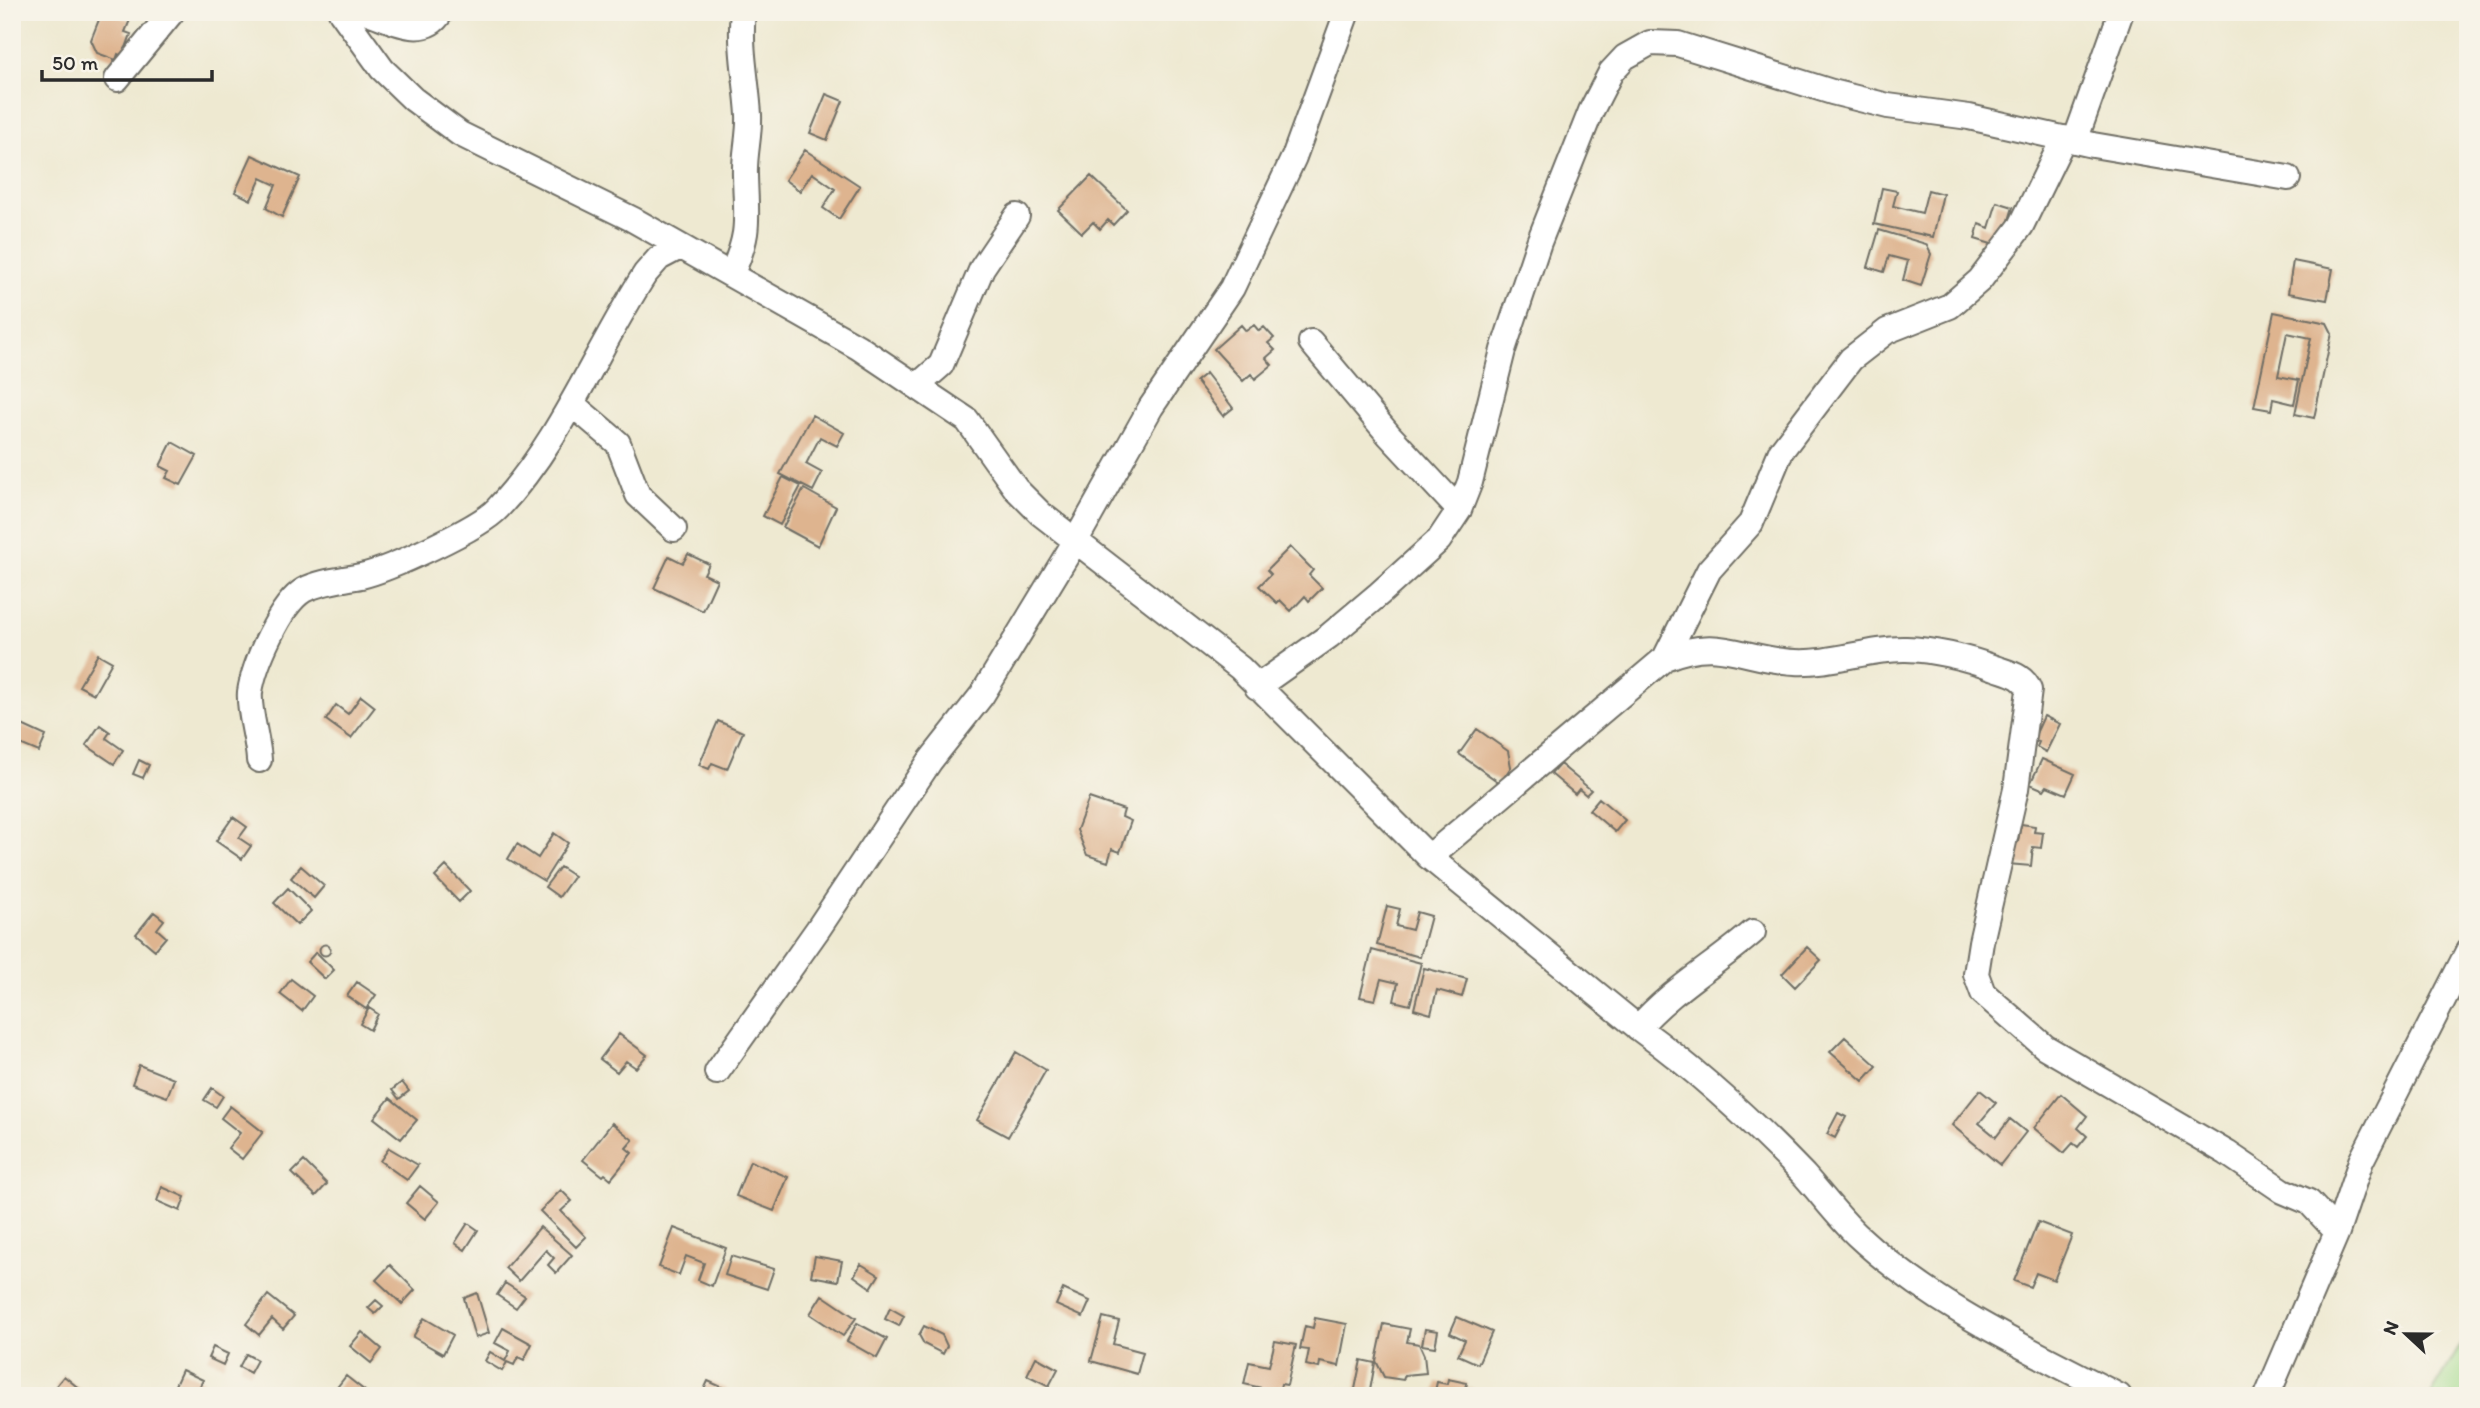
<svg xmlns="http://www.w3.org/2000/svg" width="2480" height="1408" viewBox="0 0 2480 1408" font-family="Itim,sans-serif">
<rect width="100%" height="100%" fill="#f7f3e8"/>
<filter id="ink" filterUnits="userSpaceOnUse"><feTurbulence type="fractalNoise" baseFrequency=".0143" numOctaves="2"/><feDisplacementMap in="SourceGraphic" scale="14" xChannelSelector="R" yChannelSelector="G"/><feConvolveMatrix kernelMatrix="1 2 1 2 8 2 1 2 1" color-interpolation-filters="sRGB"/></filter>
<filter id="wash" filterUnits="userSpaceOnUse"><feTurbulence type="fractalNoise" baseFrequency=".00686" numOctaves="4" result="noise"/><feDisplacementMap in="SourceGraphic" scale="28" xChannelSelector="R" yChannelSelector="G"/><feGaussianBlur stdDeviation="1.57" result="paint"/><feColorMatrix in="noise" values="0 0 0 0 0 0 0 0 0 0 0 0 0 0 0 0 0 1.4 0 .05"/><feComposite in="paint" operator="in"/></filter>
<g filter="url(#wash)">
<rect width="100%" height="100%" fill="#eee9d1"/>
<path fill="#a3db8d" stroke="#67835c" stroke-width="2" d="M 2468,1333 L 2468,1396 L 2430,1396 Z"/>
<g id="blocks">
<path fill="#deb48f" d="M 102,12 L 130,20 L 125,32 L 131,34 L 123,56 L 118,54 L 116,60 L 97,53 L 91,40 Z
M 826,94 L 843,101 L 827,140 L 810,133 Z
M 805,150 L 860,186 L 839,219 L 823,208 L 835,189 L 812,173 L 800,191 L 785,180 Z
M 252,155 L 300,177 L 282,217 L 266,208 L 276,185 L 261,178 L 251,200 L 235,192 Z
M 1091,176 L 1127,210 L 1113,225 L 1108,220 L 1100,229 L 1093,222 L 1082,233 L 1058,210 Z
M 1882,188 L 1897,191 L 1893,206 L 1922,213 L 1928,190 L 1943,194 L 1933,237 L 1874,224 Z
M 1997,202 L 2013,207 L 2001,247 L 1975,239 L 1979,224 L 1989,228 Z
M 1879,230 L 1926,244 L 1931,254 L 1921,286 L 1903,280 L 1908,261 L 1889,256 L 1884,272 L 1868,267 Z
M 2293,261 L 2333,269 L 2327,300 L 2288,293 Z
M 2274,312 L 2327,323 L 2332,333 L 2314,418 L 2295,414 L 2311,338 L 2287,333 L 2278,376 L 2299,380 L 2294,404 L 2273,399 L 2271,410 L 2254,407 Z
M 1241,325 L 1246,331 L 1254,325 L 1259,331 L 1264,327 L 1274,338 L 1268,343 L 1275,350 L 1266,358 L 1272,365 L 1255,379 L 1251,374 L 1243,381 L 1214,349 Z
M 1206,373 L 1233,408 L 1223,416 L 1196,381 Z
M 812,415 L 844,433 L 837,446 L 820,437 L 806,464 L 822,473 L 813,491 L 780,474 Z
M 172,442 L 197,456 L 181,485 L 166,478 L 170,471 L 160,466 Z
M 783,477 L 801,486 L 780,525 L 763,516 Z
M 804,489 L 836,507 L 818,546 L 783,527 Z
M 1290,547 L 1313,570 L 1309,575 L 1322,588 L 1309,601 L 1305,596 L 1291,611 L 1280,600 L 1277,603 L 1259,586 L 1271,574 L 1267,570 Z
M 688,554 L 709,564 L 704,574 L 717,580 L 703,611 L 654,588 L 669,556 L 683,563 Z
M 98,654 L 112,662 L 94,694 L 79,686 Z
M 361,696 L 375,707 L 351,738 L 326,720 L 336,705 L 348,714 Z
M 2044,716 L 2060,724 L 2046,752 L 2037,747 L 2039,742 L 2033,740 Z
M 718,721 L 743,732 L 727,769 L 712,763 L 709,769 L 699,765 Z
M 22,725 L 46,736 L 39,752 L 15,742 Z
M 100,725 L 110,732 L 106,738 L 123,750 L 114,764 L 86,745 Z
M 1477,729 L 1508,751 L 1511,767 L 1500,783 L 1459,754 Z
M 2042,759 L 2075,774 L 2066,794 L 2047,786 L 2044,790 L 2030,784 Z
M 139,760 L 149,765 L 143,778 L 133,774 Z
M 1560,764 L 1591,790 L 1586,795 L 1579,789 L 1575,794 L 1551,774 Z
M 1089,798 L 1124,810 L 1122,817 L 1131,821 L 1120,852 L 1112,849 L 1108,862 L 1087,855 L 1077,830 Z
M 1599,798 L 1625,820 L 1615,832 L 1589,810 Z
M 233,817 L 247,827 L 239,838 L 251,846 L 242,859 L 216,841 Z
M 2021,824 L 2035,826 L 2034,832 L 2043,833 L 2041,848 L 2033,847 L 2031,866 L 2008,864 L 2011,841 L 2018,842 Z
M 554,833 L 568,843 L 544,881 L 508,859 L 517,844 L 538,858 Z
M 301,866 L 324,886 L 314,898 L 291,878 Z
M 446,866 L 470,891 L 459,902 L 435,877 Z
M 560,867 L 574,876 L 559,897 L 545,887 Z
M 288,888 L 311,911 L 297,925 L 274,903 Z
M 1387,906 L 1400,909 L 1396,926 L 1412,930 L 1417,912 L 1431,916 L 1420,957 L 1377,945 Z
M 154,912 L 164,920 L 157,929 L 166,937 L 155,950 L 136,934 Z
M319.5 950a5.5 5.5 0 1 1 11 0a5.5 5.5 0 1 1-11 0Z
M 1807,947 L 1821,960 L 1795,987 L 1782,974 Z
M 1372,950 L 1421,963 L 1410,1005 L 1394,1001 L 1398,983 L 1381,979 L 1375,1000 L 1360,997 Z
M 316,952 L 334,970 L 325,979 L 307,962 Z
M 1424,968 L 1467,979 L 1462,997 L 1437,990 L 1431,1014 L 1414,1009 Z
M 291,979 L 313,996 L 302,1011 L 280,994 Z
M 357,982 L 376,995 L 366,1009 L 347,996 Z
M 369,1008 L 378,1014 L 370,1030 L 360,1024 Z
M 619,1034 L 647,1055 L 636,1068 L 626,1061 L 617,1072 L 600,1059 Z
M 1845,1037 L 1877,1066 L 1863,1081 L 1830,1052 Z
M 1016,1052 L 1046,1070 L 1008,1137 L 977,1120 Z
M 139,1065 L 174,1079 L 167,1097 L 132,1084 Z
M 402,1082 L 409,1091 L 399,1099 L 392,1090 Z
M 212,1088 L 223,1096 L 216,1107 L 204,1100 Z
M 1980,1090 L 1996,1103 L 1979,1123 L 1996,1137 L 2010,1119 L 2026,1132 L 2000,1165 L 1952,1125 Z
M 2061,1094 L 2087,1116 L 2078,1128 L 2087,1136 L 2078,1147 L 2073,1143 L 2064,1153 L 2034,1128 Z
M 390,1098 L 417,1120 L 401,1139 L 374,1118 Z
M 230,1106 L 263,1132 L 242,1159 L 228,1148 L 240,1133 L 221,1118 Z
M 1838,1113 L 1846,1117 L 1835,1138 L 1827,1134 Z
M 612,1123 L 633,1140 L 626,1148 L 632,1153 L 611,1179 L 605,1174 L 603,1176 L 583,1160 Z
M 389,1148 L 418,1165 L 407,1180 L 380,1161 Z
M 304,1161 L 327,1184 L 316,1196 L 292,1173 Z
M 750,1161 L 788,1177 L 774,1211 L 736,1196 Z
M 420,1186 L 439,1202 L 425,1219 L 406,1203 Z
M 162,1187 L 185,1197 L 180,1211 L 157,1201 Z
M 561,1190 L 572,1201 L 561,1211 L 586,1237 L 576,1247 L 540,1211 Z
M 2038,1222 L 2072,1235 L 2054,1280 L 2036,1273 L 2030,1287 L 2014,1281 Z
M 468,1223 L 478,1230 L 465,1250 L 455,1243 Z
M 540,1227 L 572,1255 L 556,1273 L 548,1265 L 554,1258 L 546,1250 L 519,1281 L 505,1268 Z
M 674,1228 L 726,1248 L 712,1286 L 698,1280 L 704,1263 L 686,1256 L 679,1275 L 659,1267 Z
M 731,1256 L 774,1269 L 767,1289 L 725,1275 Z
M 815,1256 L 842,1261 L 838,1281 L 811,1276 Z
M 861,1264 L 879,1275 L 871,1288 L 854,1276 Z
M 390,1265 L 415,1290 L 402,1304 L 376,1280 Z
M 505,1283 L 525,1296 L 516,1308 L 497,1295 Z
M 1063,1289 L 1090,1301 L 1083,1317 L 1056,1305 Z
M 477,1293 L 489,1333 L 475,1338 L 464,1298 Z
M 268,1295 L 294,1316 L 283,1329 L 272,1319 L 259,1335 L 246,1324 Z
M 822,1295 L 856,1318 L 843,1336 L 810,1314 Z
M 376,1300 L 383,1306 L 375,1314 L 368,1308 Z
M 890,1308 L 904,1316 L 899,1326 L 885,1319 Z
M 1103,1317 L 1119,1321 L 1113,1344 L 1143,1352 L 1137,1374 L 1091,1361 Z
M 1457,1317 L 1492,1332 L 1478,1364 L 1458,1355 L 1465,1340 L 1450,1333 Z
M 424,1318 L 453,1335 L 443,1354 L 413,1337 Z
M 1315,1318 L 1347,1324 L 1339,1366 L 1320,1362 L 1319,1368 L 1306,1365 L 1309,1350 L 1300,1349 L 1305,1326 L 1313,1328 Z
M 857,1323 L 887,1339 L 877,1358 L 847,1341 Z
M 1384,1324 L 1410,1329 L 1407,1342 L 1419,1344 L 1424,1355 L 1426,1373 L 1405,1375 L 1403,1380 L 1384,1377 L 1376,1361 Z
M 924,1326 L 942,1335 L 947,1346 L 943,1354 L 924,1344 L 919,1335 Z
M 503,1328 L 532,1344 L 524,1360 L 518,1357 L 514,1365 L 507,1362 L 502,1371 L 485,1361 L 490,1352 L 505,1361 L 510,1351 L 495,1343 Z
M 1425,1329 L 1438,1331 L 1435,1347 L 1422,1345 Z
M 362,1332 L 382,1349 L 371,1363 L 350,1346 Z
M 1275,1341 L 1296,1345 L 1287,1385 L 1281,1384 L 1279,1392 L 1244,1384 L 1249,1362 L 1269,1366 Z
M 213,1347 L 228,1354 L 223,1365 L 208,1358 Z
M 246,1354 L 257,1360 L 250,1373 L 239,1367 Z
M 1036,1357 L 1058,1369 L 1049,1386 L 1027,1375 Z
M 1361,1360 L 1375,1363 L 1369,1396 L 1354,1394 Z
M 182,1370 L 203,1380 L 195,1396 L 170,1396 Z
M 64,1376 L 82,1391 L 78,1396 L 66,1396 L 55,1387 Z
M 346,1376 L 365,1391 L 362,1396 L 348,1393 L 342,1396 L 335,1390 Z
M 1448,1379 L 1467,1383 L 1466,1388 L 1477,1390 L 1476,1396 L 1434,1396 L 1437,1382 L 1447,1384 Z
M 708,1381 L 726,1389 L 723,1396 L 702,1394 Z"/>
</g>
</g>
<g filter="url(#ink)">
<use href="#blocks" fill-opacity="0" stroke="#6f6e65" stroke-width="2"/>
<g fill="none" stroke-linecap="round" stroke-linejoin="round">
<defs>
<path id="minor" d="M 341,12 L 382,69 L 413,99 L 460,134 L 632,219 L 800,314 L 858,347 L 967,420 L 1016,489 L 1041,514 L 1240,668 L 1429,857 L 1641,1030 C 1699,1072 1754,1123 1804,1175 C 1822,1195 1838,1217 1857,1235 C 1933,1306 2028,1349 2119,1396
M 368,12 C 392,20 424,40 441,12
M 117,79 L 172,12
M 2075,141 L 2121,12
M 731,275 C 751,232 746,220 745,175 C 744,155 750,135 749,115 C 747,81 739,47 743,12
M 1311,342 L 1389,435 L 1459,510
M 917,386 L 941,365 L 982,268 L 1017,216
M 572,404 L 618,443 L 638,495 L 674,529
M 1665,658 C 1721,635 1742,660 1795,662 C 1832,664 1869,648 1906,649 C 1936,650 1967,658 1995,668 C 2008,673 2024,675 2029,690 L 2016,789 L 1981,942 L 1976,974 L 1983,993 L 2045,1047 L 2227,1153 L 2283,1191 L 2309,1202 L 2337,1232
M 1257,687 L 1329,636 L 1379,594 L 1439,540 L 1459,510 L 1470,482 L 1503,350 L 1539,242 L 1591,111 L 1611,72 L 1625,57 L 1650,43 L 1678,44 L 1832,92 L 1888,106 L 1969,117 L 2093,145 L 2288,178
M 259,760 C 258,739 248,710 250,692 C 254,665 280,604 304,590 C 321,581 342,580 361,576 C 388,570 480,528 498,508 C 562,440 595,351 645,274 L 659,258 L 678,248
M 1429,857 L 1665,658 L 1709,570 L 1751,523 L 1781,451 L 1851,359 L 1887,331 L 1950,306 L 1980,280 L 2021,226 L 2064,138
M 1638,1028 C 1671,990 1715,965 1753,932
M 717,1072 L 818,929 L 930,761 L 982,695 L 1075,542 L 1151,407 L 1232,288 L 1294,157 L 1347,12
M 2267,1396 L 2337,1232 L 2361,1161 L 2468,951"/>
</defs>
<use href="#minor" stroke="#6f6e65" stroke-width="28"/>
<use href="#minor" stroke="#fff" stroke-width="24"/>
</g>
</g>
<rect width="2480" height="1408" fill="none" stroke="#f7f3e8" stroke-width="42"/>
<g transform="translate(2406 1334) rotate(292)" stroke="#f7f3e8" stroke-width="5" paint-order="stroke">
<path d="M0-5L12 26L0 18L-12 26Z" fill="#2b2b2b"/>
<text y="-10" font-size="19" font-weight="bold" text-anchor="middle" fill="#2b2b2b">N</text>
</g>
<path d="M42 70v10h170v-10" fill="none" stroke="#2b2b2b" stroke-width="3.5"/>
<text x="52" y="70" font-size="21" fill="#2b2b2b" stroke="#f7f3e8" stroke-width="5" paint-order="stroke">50 m</text>
</svg>
